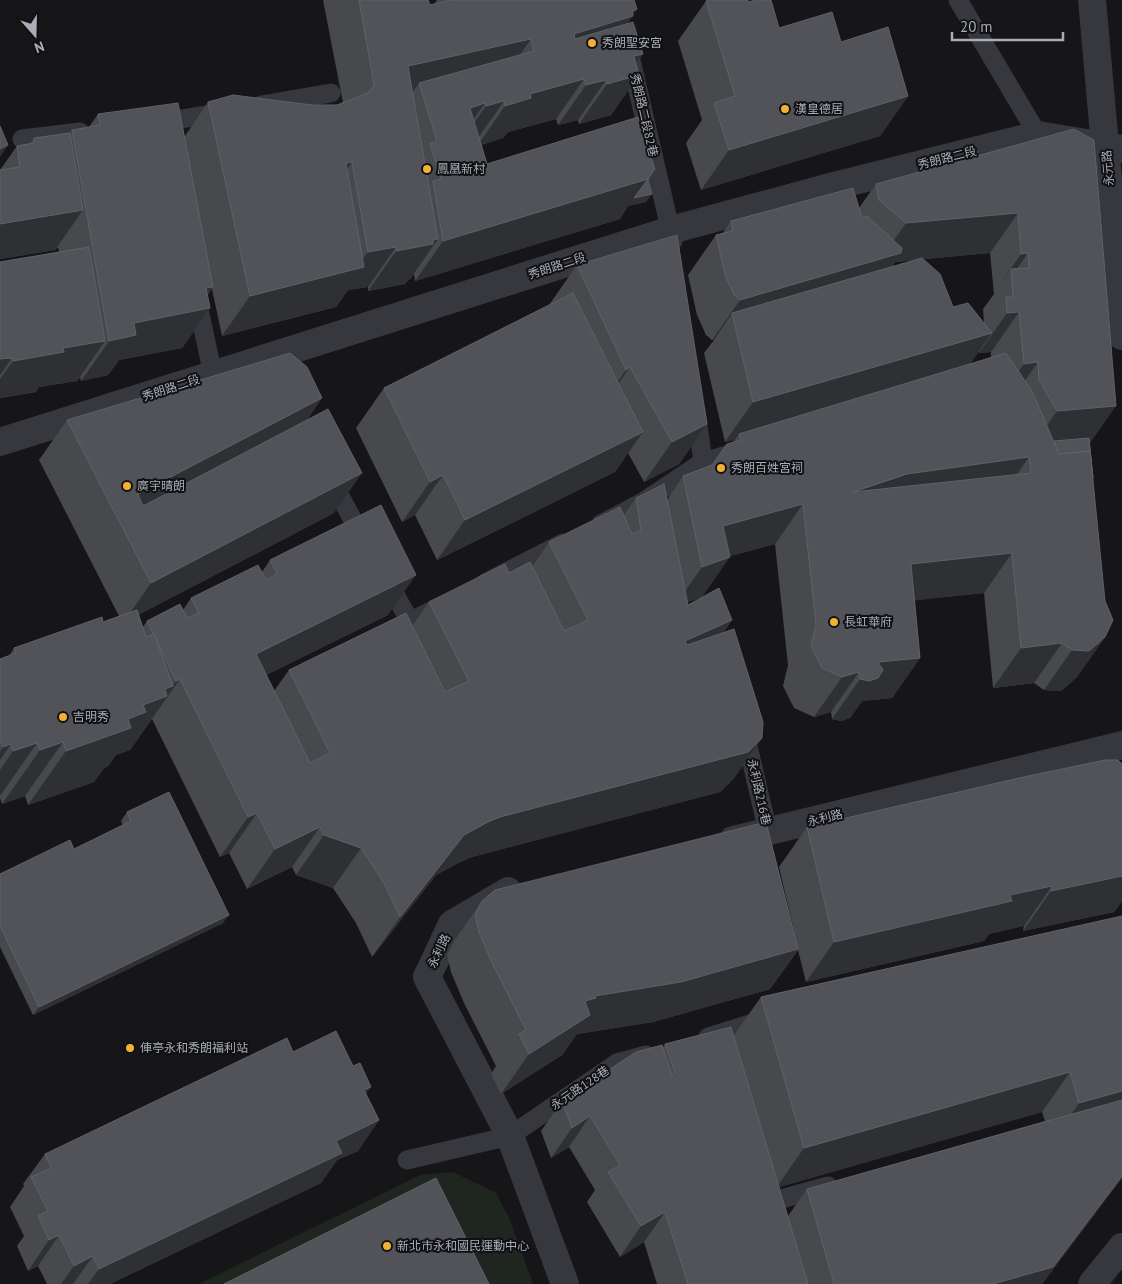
<svg xmlns="http://www.w3.org/2000/svg" width="1122" height="1284" viewBox="0 0 1122 1284" font-family="'PT Sans','Noto Sans TC',sans-serif">
<rect width="100%" height="100%" fill="#161618"/>
<path fill="#1e261f" d="M 453,1172 L 496,1193 L 510,1220 L 533,1284 L 199,1284 L 420,1175 Z"/>
<g fill="none" stroke-linecap="round" stroke-linejoin="round">
<path stroke="#37383d" stroke-width="19" d="M 958,0 L 1038,135
M 630,56 L 673,241
M 261,105 L 331,93
M 157,123 L 224,112
M 22,139 L 80,132
M 196,295 L 213,375
M 696,411 L 703,462
M 330,478 L 365,542
M 601,524 L 643,502 L 703,462 L 740,451
M 386,579 L 410,621
M 485,583 L 563,543
M 387,633 L 441,606
M 744,729 L 768,832
M 708,1037 L 763,1020
M 407,1160 L 510,1136 L 617,1063 L 646,1055
M 767,1203 L 828,1186"/>
<path stroke="#37383d" stroke-width="28" d="M 0,442 L 671,230 L 830,187 L 1038,135 L 1122,149
M 733,840 L 1122,745
M 508,891 L 452,924 L 427,977 L 510,1136 L 565,1284"/>
<path stroke="#37383d" stroke-width="28" d="M 1092,0 L 1122,336
M 1092,1284 L 1122,1247"/>
</g>
<path fill="#47494d" fill-rule="evenodd" d="M 323,0 L 428,0 L 430,5 L 434,4 L 437,0 L 634,0 L 637,9 L 627,24 L 643,54 L 636,64 L 639,75 L 611,115 L 579,124 L 578,120 L 558,125 L 556,119 L 508,132 L 503,138 L 481,145 L 487,164 L 648,179 L 646,202 L 628,206 L 620,219 L 415,281 L 414,274 L 410,279 L 408,280 L 405,284 L 368,291 L 368,287 L 348,290 L 336,307 L 222,336 L 212,289 L 207,296 L 210,308 L 182,348 L 119,360 L 108,375 L 81,381 L 80,377 L 77,381 L 39,387 L 36,392 L 0,398 L 0,262 L 59,252 L 58,247 L 55,250 L 0,259 L 0,170 L 17,146 L 30,143 L 34,138 L 70,133 L 72,130 L 89,127 L 98,114 L 185,136 L 208,102 L 312,105 L 337,105 L 343,103 Z
M 706,1 L 748,2 L 779,28 L 841,42 L 908,96 L 880,136 L 701,190 L 686,143 L 702,120 L 678,41 Z
M 1074,129 L 1090,444 L 1105,637 L 1077,677 L 1061,691 L 1044,690 L 1034,683 L 993,688 L 984,593 L 914,600 L 920,658 L 892,698 L 862,701 L 850,718 L 841,721 L 832,719 L 831,712 L 814,717 L 794,708 L 783,686 L 788,665 L 775,544 L 730,556 L 702,597 L 688,602 L 688,605 L 732,620 L 723,633 L 762,738 L 734,778 L 720,792 L 472,857 L 460,862 L 436,875 L 372,957 L 356,923 L 333,888 L 296,875 L 292,867 L 247,889 L 229,853 L 220,857 L 152,719 L 130,750 L 116,755 L 108,766 L 104,768 L 94,782 L 28,805 L 25,796 L 2,804 L 0,798 L 0,659 L 9,656 L 14,648 L 103,622 L 119,616 L 39,460 L 67,420 L 322,398 L 307,420 L 334,513 L 138,615 L 143,627 L 147,621 L 183,610 L 191,598 L 262,572 L 270,560 L 388,615 L 266,675 L 274,691 L 289,670 L 412,626 L 429,602 L 509,573 L 532,567 L 549,542 L 623,516 L 636,498 L 667,500 L 683,476 L 712,465 L 735,440 L 725,442 L 704,353 L 714,340 L 712,340 L 706,335 L 697,315 L 688,275 L 716,235 L 722,234 L 731,221 L 859,208 L 876,184 ZM 990,253 L 994,294 L 983,309 L 984,323 L 953,307 L 923,259 ZM 917,260 L 892,267 L 895,262 ZM 979,351 L 979,353 L 991,352 L 991,357 L 970,364 Z
M 577,265 L 707,424 L 679,464 L 644,482 L 628,453 L 615,472 L 437,560 L 415,515 L 402,522 L 356,428 L 384,388 L 549,305 Z
M 127,812 L 223,923 L 33,1015 L 0,947 L 0,874 L 74,849 L 123,825 L 121,821 Z
M 807,827 L 1122,876 L 1122,901 L 1114,912 L 1023,931 L 1024,926 L 989,934 L 984,941 L 806,982 L 798,950 L 770,989 L 653,1022 L 577,1034 L 562,1055 L 501,1094 L 491,1074 L 496,1066 L 464,1003 L 451,972 L 447,955 L 454,941 L 482,901 L 794,931 L 779,867 Z
M 1122,916 L 1122,1178 L 1042,1284 L 657,1284 L 644,1242 L 620,1257 L 587,1202 L 595,1190 L 569,1147 L 551,1158 L 541,1131 L 562,1101 L 663,1047 L 665,1044 L 734,1035 L 761,997 ZM 1042,1112 L 1045,1121 L 807,1189 L 788,1216 L 779,1187 Z
M 293,1052 L 366,1094 L 379,1120 L 358,1151 L 337,1160 L 321,1183 L 110,1284 L 47,1284 L 38,1266 L 28,1271 L 17,1246 L 24,1236 L 10,1207 L 24,1186 L 23,1184 L 45,1154 Z"/>
<path fill="#2f3033" d="M 637,9 L 605,56 L 546,74 L 574,34 Z
M 531,39 L 503,79 L 419,83 L 407,100 L 408,66 Z
M 643,54 L 625,79 L 639,75 L 611,115 L 579,124 L 607,84 L 634,56 Z
M 584,79 L 556,119 L 508,132 L 503,138 L 477,146 L 505,106 L 530,94 Z
M 606,80 L 578,120 L 558,125 L 586,85 Z
M 908,96 L 880,136 L 701,190 L 729,150 Z
M 504,101 L 476,141 L 458,146 L 486,106 Z
M 485,103 L 457,143 L 470,108 Z
M 8,145 L 0,157 L 0,149 Z
M 352,162 L 324,202 L 346,163 Z
M 648,179 L 652,194 L 646,202 L 628,206 L 620,219 L 415,281 L 443,241 Z
M 83,210 L 55,250 L 0,259 L 0,224 Z
M 1018,213 L 990,253 L 895,262 L 873,293 L 732,313 L 714,340 L 712,340 L 740,300 L 881,259 L 906,223 Z
M 438,239 L 410,279 L 408,280 L 405,284 L 368,291 L 396,251 L 433,240 Z
M 396,247 L 368,287 L 348,290 L 336,307 L 222,336 L 250,296 L 355,269 L 368,252 Z
M 1028,253 L 1011,277 L 1011,269 L 993,294 L 1021,254 Z
M 213,287 L 197,310 L 210,308 L 182,348 L 119,360 L 108,375 L 81,381 L 109,341 L 134,323 L 206,288 Z
M 1019,312 L 991,352 L 979,353 L 1007,313 Z
M 992,333 L 964,373 L 739,434 L 735,440 L 725,442 L 753,402 Z
M 105,341 L 77,381 L 39,387 L 36,392 L 0,398 L 0,379 L 13,361 L 63,348 Z
M 12,358 L 0,375 L 0,359 Z
M 1038,362 L 1010,402 L 996,404 L 1024,364 Z
M 630,367 L 602,407 L 598,410 L 626,370 Z
M 322,398 L 294,438 L 122,528 L 138,494 Z
M 1116,406 L 1088,446 L 1029,451 L 1057,411 Z
M 707,424 L 679,464 L 644,482 L 672,442 Z
M 643,432 L 615,472 L 437,560 L 465,520 Z
M 1029,457 L 1001,497 L 853,492 L 907,474 Z
M 362,473 L 334,513 L 123,623 L 151,583 Z
M 443,475 L 415,515 L 402,522 L 430,482 Z
M 803,504 L 775,544 L 701,564 L 723,526 Z
M 1012,553 L 984,593 L 883,604 L 911,564 Z
M 730,557 L 702,597 L 674,607 L 702,567 Z
M 416,575 L 388,615 L 228,694 L 256,654 Z
M 732,620 L 704,660 L 657,681 L 685,641 Z
M 1105,637 L 1077,677 L 1061,691 L 1044,690 L 1072,650 Z
M 1062,643 L 1034,683 L 993,688 L 1021,648 Z
M 920,658 L 892,698 L 862,701 L 850,718 L 841,721 L 832,719 L 860,679 L 878,662 Z
M 859,672 L 831,712 L 814,717 L 842,677 Z
M 180,679 L 130,750 L 116,755 L 108,766 L 104,768 L 94,782 L 28,805 L 66,751 L 128,719 L 143,705 L 165,689 L 173,686 L 165,697 L 176,681 Z
M 762,738 L 734,778 L 720,792 L 472,857 L 460,862 L 436,875 L 372,957 L 400,917 L 464,835 L 488,822 L 500,817 Z
M 63,742 L 25,796 L 2,804 L 40,750 Z
M 37,743 L 0,796 L 0,770 L 13,751 Z
M 11,744 L 0,760 L 0,752 L 3,747 Z
M 257,813 L 229,853 L 220,857 L 248,817 Z
M 320,827 L 292,867 L 247,889 L 275,849 Z
M 324,835 L 361,848 L 333,888 L 296,875 Z
M 1122,876 L 1122,901 L 1114,912 L 1023,931 L 1051,891 Z
M 1052,886 L 1024,926 L 989,934 L 984,941 L 806,982 L 834,942 L 1010,895 Z
M 229,915 L 223,923 L 33,1015 L 39,1007 Z
M 798,949 L 770,989 L 653,1022 L 577,1034 L 562,1055 L 501,1094 L 529,1054 L 585,1001 L 595,996 Z
M 1070,1072 L 1042,1112 L 776,1188 L 804,1148 Z
M 371,1087 L 350,1117 L 364,1090 Z
M 1122,1091 L 1122,1124 L 1051,1143 L 1079,1103 Z
M 590,1116 L 569,1147 L 551,1158 L 572,1128 Z
M 379,1120 L 358,1151 L 337,1160 L 321,1183 L 110,1284 L 88,1284 L 99,1269 L 336,1141 Z
M 1122,1176 L 1122,1178 L 1042,1284 L 993,1284 Z
M 665,1212 L 644,1242 L 620,1257 L 641,1226 Z
M 59,1235 L 38,1266 L 28,1271 L 49,1240 Z
M 93,1256 L 73,1284 L 61,1284 L 74,1266 Z"/>
<path fill="#525359" stroke="#5f6168" fill-rule="evenodd" d="M 359,0 L 428,0 L 430,5 L 451,0 L 634,0 L 637,9 L 632,11 L 633,16 L 574,34 L 575,39 L 633,22 L 643,54 L 634,56 L 639,75 L 607,84 L 606,80 L 586,85 L 584,79 L 530,94 L 531,98 L 505,106 L 504,101 L 486,106 L 485,103 L 470,108 L 487,164 L 638,117 L 655,169 L 648,179 L 443,241 L 433,181 L 441,179 L 430,144 L 437,141 L 419,83 L 534,51 L 531,39 L 408,66 L 438,239 L 433,240 L 433,244 L 396,251 L 396,247 L 368,252 L 352,162 L 346,163 L 364,267 L 250,296 L 208,102 L 233,95 L 312,105 L 337,105 L 368,93 L 374,85 Z
M 708,0 L 748,0 L 748,2 L 756,0 L 771,0 L 779,28 L 832,12 L 841,42 L 888,27 L 908,96 L 729,150 L 714,103 L 735,96 L 706,1 Z
M 178,103 L 213,287 L 206,288 L 210,308 L 134,323 L 136,335 L 109,341 L 72,130 L 100,125 L 98,114 Z
M 0,126 L 8,145 L 0,149 Z
M 1074,129 L 1094,140 L 1116,406 L 1057,411 L 1039,380 L 1038,362 L 1024,364 L 1019,312 L 1007,313 L 1006,297 L 1013,297 L 1011,269 L 1029,268 L 1028,253 L 1021,254 L 1018,213 L 906,223 L 879,200 L 876,184 Z
M 70,133 L 83,210 L 0,224 L 0,170 L 20,167 L 17,146 L 34,143 L 34,138 Z
M 648,179 L 652,194 L 634,198 Z
M 853,188 L 862,218 L 867,216 L 902,248 L 901,253 L 740,300 L 734,295 L 725,275 L 716,235 L 733,231 L 731,221 Z
M 677,235 L 707,424 L 672,442 L 630,367 L 626,370 L 577,265 Z
M 89,247 L 105,341 L 63,348 L 64,352 L 13,361 L 12,358 L 0,359 L 0,262 Z
M 922,258 L 940,274 L 953,307 L 968,303 L 992,333 L 753,402 L 732,313 Z
M 573,293 L 643,432 L 465,520 L 443,475 L 430,482 L 384,388 Z
M 290,353 L 307,367 L 322,398 L 138,494 L 143,506 L 328,409 L 362,473 L 151,583 L 67,420 Z
M 1006,353 L 1032,391 L 1059,454 L 1090,451 L 1105,601 L 1113,620 L 1105,637 L 1089,651 L 1072,650 L 1062,643 L 1021,648 L 1012,553 L 911,564 L 920,658 L 878,662 L 883,670 L 878,678 L 869,681 L 860,679 L 859,672 L 842,677 L 822,668 L 811,646 L 816,625 L 803,504 L 723,526 L 730,557 L 702,567 L 683,476 L 712,465 L 727,444 L 741,440 L 739,434 ZM 1029,457 L 1031,473 L 853,492 L 907,474 Z
M 1089,438 L 1093,478 L 1090,451 L 1059,454 L 1054,441 Z
M 664,484 L 688,605 L 719,588 L 732,620 L 685,641 L 687,645 L 734,629 L 763,722 L 762,738 L 748,752 L 500,817 L 488,822 L 464,835 L 400,917 L 384,883 L 361,848 L 324,835 L 320,827 L 275,849 L 257,813 L 248,817 L 180,679 L 176,681 L 159,646 L 154,634 L 153,634 L 147,621 L 180,604 L 187,618 L 199,613 L 191,598 L 258,565 L 266,580 L 277,574 L 270,560 L 381,505 L 416,575 L 256,654 L 310,763 L 330,753 L 289,670 L 406,613 L 445,692 L 469,681 L 429,602 L 505,564 L 509,573 L 530,562 L 564,631 L 588,620 L 549,542 L 620,507 L 632,534 L 641,530 L 636,498 Z
M 137,610 L 146,637 L 154,634 L 173,686 L 165,689 L 167,696 L 143,705 L 146,712 L 128,719 L 131,728 L 66,751 L 63,742 L 40,750 L 37,743 L 13,751 L 11,744 L 3,747 L 0,739 L 0,659 L 16,653 L 14,648 L 102,617 L 103,622 Z
M 1105,760 L 1118,760 L 1122,764 L 1122,876 L 1051,891 L 1052,886 L 1010,895 L 1012,901 L 834,942 L 807,827 L 1028,776 Z
M 169,792 L 229,915 L 39,1007 L 0,926 L 0,874 L 70,840 L 74,849 L 131,821 L 127,812 Z
M 766,822 L 798,949 L 681,982 L 595,996 L 596,998 L 585,1001 L 590,1015 L 529,1054 L 519,1034 L 526,1030 L 492,963 L 479,932 L 475,915 L 482,901 L 495,890 Z
M 1122,916 L 1122,1091 L 1079,1103 L 1070,1072 L 804,1148 L 761,997 Z
M 731,1027 L 808,1284 L 688,1284 L 665,1212 L 641,1226 L 608,1172 L 620,1165 L 590,1116 L 572,1128 L 562,1101 L 636,1052 L 662,1045 L 672,1075 L 675,1073 L 665,1044 Z
M 336,1031 L 353,1066 L 360,1063 L 371,1087 L 364,1090 L 379,1120 L 336,1141 L 342,1153 L 99,1269 L 93,1256 L 74,1266 L 59,1235 L 49,1240 L 38,1216 L 48,1211 L 31,1177 L 51,1168 L 45,1154 L 287,1038 L 293,1052 Z
M 1122,1100 L 1122,1176 L 1053,1267 L 993,1284 L 834,1284 L 807,1189 Z
M 436,1178 L 489,1284 L 224,1284 Z"/>
<g fill="#f2b134" stroke="#111113" stroke-width="2">
<circle cx="592" cy="43" r="5"/>
<circle cx="785" cy="109" r="5"/>
<circle cx="427" cy="169" r="5"/>
<circle cx="721" cy="468" r="5"/>
<circle cx="127" cy="486" r="5"/>
<circle cx="834" cy="622" r="5"/>
<circle cx="63" cy="717" r="5"/>
<circle cx="130" cy="1048" r="5"/>
<circle cx="387" cy="1246" r="5"/>
</g>
<g text-anchor="middle" stroke-width="4" stroke-linejoin="round" paint-order="stroke">
<g font-size="12" fill="#a8adb8" stroke="#111113" text-anchor="start">
<text x="602" y="47">秀朗聖安宮</text>
<text x="795" y="113">漢皇德居</text>
<text x="437" y="173">鳳凰新村</text>
<text x="731" y="472">秀朗百姓宮祠</text>
<text x="137" y="490">廣宇晴朗</text>
<text x="844" y="626">長虹華府</text>
<text x="73" y="721">吉明秀</text>
<text x="140" y="1052">俥亭永和秀朗福利站</text>
<text x="397" y="1250">新北市永和國民運動中心</text>
</g>
<g font-size="12" fill="#a8adb8" stroke="#111113">
<text transform="translate(644 115) rotate(77)" y="4">秀朗路二段82巷</text>
<text transform="translate(947 158) rotate(-14)" y="4">秀朗路二段</text>
<text transform="translate(1108 168) rotate(-95)" y="4">永元路</text>
<text transform="translate(557 266) rotate(-18)" y="4">秀朗路二段</text>
<text transform="translate(171 388) rotate(-18)" y="4">秀朗路二段</text>
<text transform="translate(759 792) rotate(77)" y="4">永利路216巷</text>
<text transform="translate(825 818) rotate(-14)" y="4">永利路</text>
<text transform="translate(439 951) rotate(-64)" y="4">永利路</text>
<text transform="translate(580 1088) rotate(-34)" y="4">永元路128巷</text>
</g>
</g>
<g transform="translate(35 35) rotate(160)" stroke="#111113" stroke-width="4" paint-order="stroke">
<path d="M0-4L9 19L0 12L-9 19Z" fill="#a8adb8"/>
<text y="-8" font-size="14" font-weight="bold" text-anchor="middle" fill="#a8adb8">N</text>
</g>
<path d="M952 32v8h111v-8" fill="none" stroke="#a8adb8" stroke-width="2.5"/>
<text x="960" y="32" font-size="15" fill="#a8adb8" stroke="#111113" stroke-width="4" paint-order="stroke">20 m</text>
</svg>
